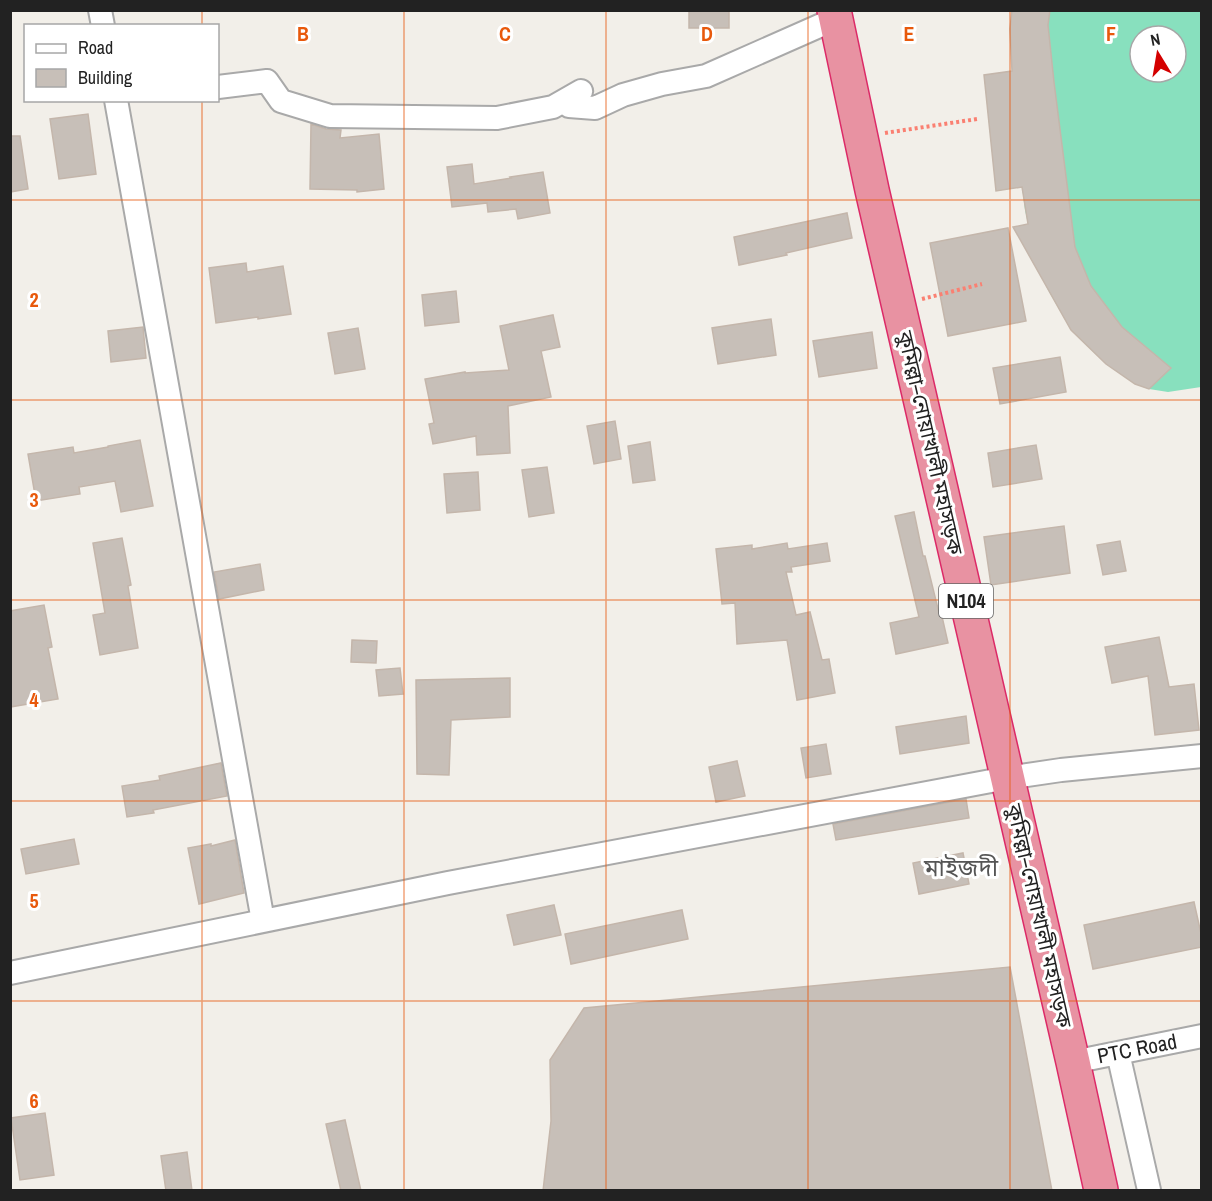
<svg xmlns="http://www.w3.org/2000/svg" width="1212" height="1201" viewBox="0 0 1212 1201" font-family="'Archivo Narrow','Noto Sans Bengali',sans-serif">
<rect width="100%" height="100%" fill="#f2efe9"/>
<path fill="#88e0be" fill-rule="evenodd" d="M 1012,11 L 1201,11 L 1201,387 L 1168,392 L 1149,389 L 1135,384 L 1106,364 L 1071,330 L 1047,288 L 1035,257 L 1025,210 L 1022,187 L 996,191 L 984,75 L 1012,71 L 1010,29 ZM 1140,36 L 1176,36 L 1176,72 L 1140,72 Z"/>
<path fill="#c7bfb8" stroke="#c4b6ab" stroke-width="1.5" d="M 689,10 L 729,10 L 729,28 L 689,28 Z
M 1012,10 L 1050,10 L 1048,25 L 1054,82 L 1075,247 L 1091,286 L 1122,327 L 1171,368 L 1149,389 L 1135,384 L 1106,364 L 1071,330 L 1013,227 L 1028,224 L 1022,187 L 996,191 L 984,75 L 1012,71 L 1010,29 Z
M 88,114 L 96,174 L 59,179 L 50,119 Z
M 311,124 L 326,129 L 341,130 L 340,138 L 379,134 L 384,189 L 357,192 L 357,190 L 310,189 Z
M 10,136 L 20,136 L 28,189 L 10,192 Z
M 472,164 L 474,184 L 511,178 L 510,177 L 543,172 L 550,213 L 518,219 L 516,209 L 488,212 L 487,203 L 452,207 L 447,167 Z
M 847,213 L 852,238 L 786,253 L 787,255 L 739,265 L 734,237 Z
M 1008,228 L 1026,321 L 948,336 L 930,243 Z
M 246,263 L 247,272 L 283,266 L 291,314 L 258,319 L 258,317 L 216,323 L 209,268 Z
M 456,291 L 459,322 L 425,326 L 422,295 Z
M 553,315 L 560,347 L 541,351 L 551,397 L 508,406 L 510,453 L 477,455 L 476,436 L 433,444 L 429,424 L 434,423 L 425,379 L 465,372 L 465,373 L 509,370 L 500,326 Z
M 771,319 L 776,355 L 718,364 L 712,328 Z
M 143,327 L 146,358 L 111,362 L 108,331 Z
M 358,328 L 365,369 L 335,374 L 328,333 Z
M 872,332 L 877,368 L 819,377 L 813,341 Z
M 1060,357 L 1066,392 L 1000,404 L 993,368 Z
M 615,421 L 621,459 L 594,464 L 587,426 Z
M 140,440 L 153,506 L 121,512 L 115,481 L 79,487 L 80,494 L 36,501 L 28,454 L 73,447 L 74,453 L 108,447 L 108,446 Z
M 650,442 L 655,480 L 633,483 L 628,446 Z
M 1036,445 L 1042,479 L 993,487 L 988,453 Z
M 547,467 L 554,513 L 529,517 L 522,470 Z
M 478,472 L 480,510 L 447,513 L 444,474 Z
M 914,512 L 923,556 L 925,556 L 939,613 L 941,612 L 948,643 L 896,654 L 890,623 L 919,617 L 895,516 Z
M 1064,526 L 1070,573 L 991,585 L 984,537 Z
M 122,538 L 131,585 L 128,586 L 138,648 L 100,655 L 93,615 L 105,613 L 93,543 Z
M 1120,541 L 1126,571 L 1103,575 L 1097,545 Z
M 787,543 L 788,549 L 827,543 L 830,561 L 791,567 L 792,572 L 786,572 L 796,615 L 810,612 L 822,660 L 829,659 L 835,693 L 797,700 L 787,640 L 737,644 L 735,603 L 722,604 L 716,549 L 752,545 L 752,549 Z
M 260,564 L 264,590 L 219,599 L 214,572 Z
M 44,605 L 52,647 L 48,648 L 58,699 L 10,707 L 10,611 Z
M 1159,637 L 1169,687 L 1194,684 L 1199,730 L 1155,735 L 1148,676 L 1112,683 L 1105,647 Z
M 352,640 L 377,641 L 376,663 L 351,662 Z
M 400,668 L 403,694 L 379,696 L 376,670 Z
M 510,678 L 510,717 L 451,720 L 449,775 L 417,774 L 416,680 Z
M 966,716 L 969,743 L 900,754 L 896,727 Z
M 826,744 L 831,774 L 806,778 L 801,748 Z
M 737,761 L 745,796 L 716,802 L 709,767 Z
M 221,763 L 227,796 L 153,810 L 154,813 L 127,817 L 122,786 L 160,780 L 159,776 Z
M 966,799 L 969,818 L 836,840 L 833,824 Z
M 74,839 L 79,864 L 26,874 L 21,849 Z
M 235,840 L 244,893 L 199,904 L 188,848 L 211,844 L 211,846 Z
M 963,853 L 969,884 L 919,894 L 913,863 Z
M 1194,902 L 1202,938 L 1202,947 L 1093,969 L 1084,925 Z
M 554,905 L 561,935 L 514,945 L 507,915 Z
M 682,910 L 688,939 L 571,964 L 565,934 Z
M 1010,967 L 1052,1191 L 543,1191 L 551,1121 L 550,1060 L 584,1008 Z
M 45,1113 L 54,1175 L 20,1180 L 11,1118 Z
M 345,1120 L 361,1191 L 341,1191 L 326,1124 Z
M 187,1152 L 192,1191 L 166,1191 L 161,1156 Z"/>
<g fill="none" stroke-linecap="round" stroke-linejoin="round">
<defs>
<path id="street" d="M 100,10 L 103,26
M 218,87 L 267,81 L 281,101 L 330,116 L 497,118 L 553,107 L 581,91 L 569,106 L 595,108 L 623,95 L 662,84 L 706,76 L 835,19
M 116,100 L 263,921
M 10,973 L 448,883 L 1007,778 L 1061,770 L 1202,756
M 1118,1053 L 1149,1190
M 1073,1062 L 1202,1036"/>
<path id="highway" d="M 834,10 L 872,190 L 1073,1062 L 1101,1190"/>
</defs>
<use href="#street" stroke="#a9a9a9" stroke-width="26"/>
<use href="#highway" stroke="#dc2a67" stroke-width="36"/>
<path stroke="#fa8072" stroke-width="4" stroke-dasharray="3 3" stroke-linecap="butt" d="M 885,133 L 977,119
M 922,299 L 982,284"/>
<use href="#street" stroke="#fff" stroke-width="22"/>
<use href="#highway" stroke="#e892a2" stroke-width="33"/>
</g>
<path fill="none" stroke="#e8590c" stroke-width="1.5" stroke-opacity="0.55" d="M 202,10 L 202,26M 404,10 L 404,1190M 606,10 L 606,1190M 808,10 L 808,1190M 1010,10 L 1010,1190M 202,100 L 202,1190M 10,200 L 1202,200M 10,400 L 1202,400M 10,600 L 1202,600M 10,801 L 1202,801M 10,1001 L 1202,1001"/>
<g text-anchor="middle" stroke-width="6" stroke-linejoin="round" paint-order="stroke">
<rect fill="#fff" stroke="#646464" stroke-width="1.5" x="939" y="584" width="54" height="34" rx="4.5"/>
<g font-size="20" font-weight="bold" fill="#222">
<text x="966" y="608">N104</text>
</g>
<g font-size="21" fill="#222" stroke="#fff">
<text transform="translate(930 443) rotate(77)" y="7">কুমিল্লা–নোয়াখালী মহাসড়ক</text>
<text transform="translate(1039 916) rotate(77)" y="7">কুমিল্লা–নোয়াখালী মহাসড়ক</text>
<text transform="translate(1137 1049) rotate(-11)" y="7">PTC Road</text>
</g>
<g font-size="24" fill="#555" stroke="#fff">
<text x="961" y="876">মাইজদী</text>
</g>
</g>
<g font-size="20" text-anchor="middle" font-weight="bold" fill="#e8590c" stroke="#fff" stroke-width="6" stroke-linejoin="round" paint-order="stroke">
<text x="303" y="41">B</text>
<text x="505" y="41">C</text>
<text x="707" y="41">D</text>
<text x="909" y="41">E</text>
<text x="1111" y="41">F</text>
<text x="34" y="307">2</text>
<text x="34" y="507">3</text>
<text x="34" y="707">4</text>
<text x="34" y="908">5</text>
<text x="34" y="1108">6</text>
</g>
<rect width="1212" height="1201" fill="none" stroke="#222222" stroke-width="24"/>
<rect x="24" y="24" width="195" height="78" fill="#ffffff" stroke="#a7a7a7" stroke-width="1.5"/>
<rect x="36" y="44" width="30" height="9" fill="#ffffff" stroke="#a7a7a7" stroke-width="1.5"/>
<text x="78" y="54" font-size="18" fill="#222222">Road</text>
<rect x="36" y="69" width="30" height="18" fill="#c7bfb8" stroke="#a7a7a7" stroke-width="1.5"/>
<text x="78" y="84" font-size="18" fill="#222222">Building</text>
<g transform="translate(1158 54) rotate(349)"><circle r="28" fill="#ffffff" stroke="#a7a7a7" stroke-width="1.5"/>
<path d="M0-4.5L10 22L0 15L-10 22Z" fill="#d40000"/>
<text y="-9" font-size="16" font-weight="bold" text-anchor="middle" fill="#222222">N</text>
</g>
</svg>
